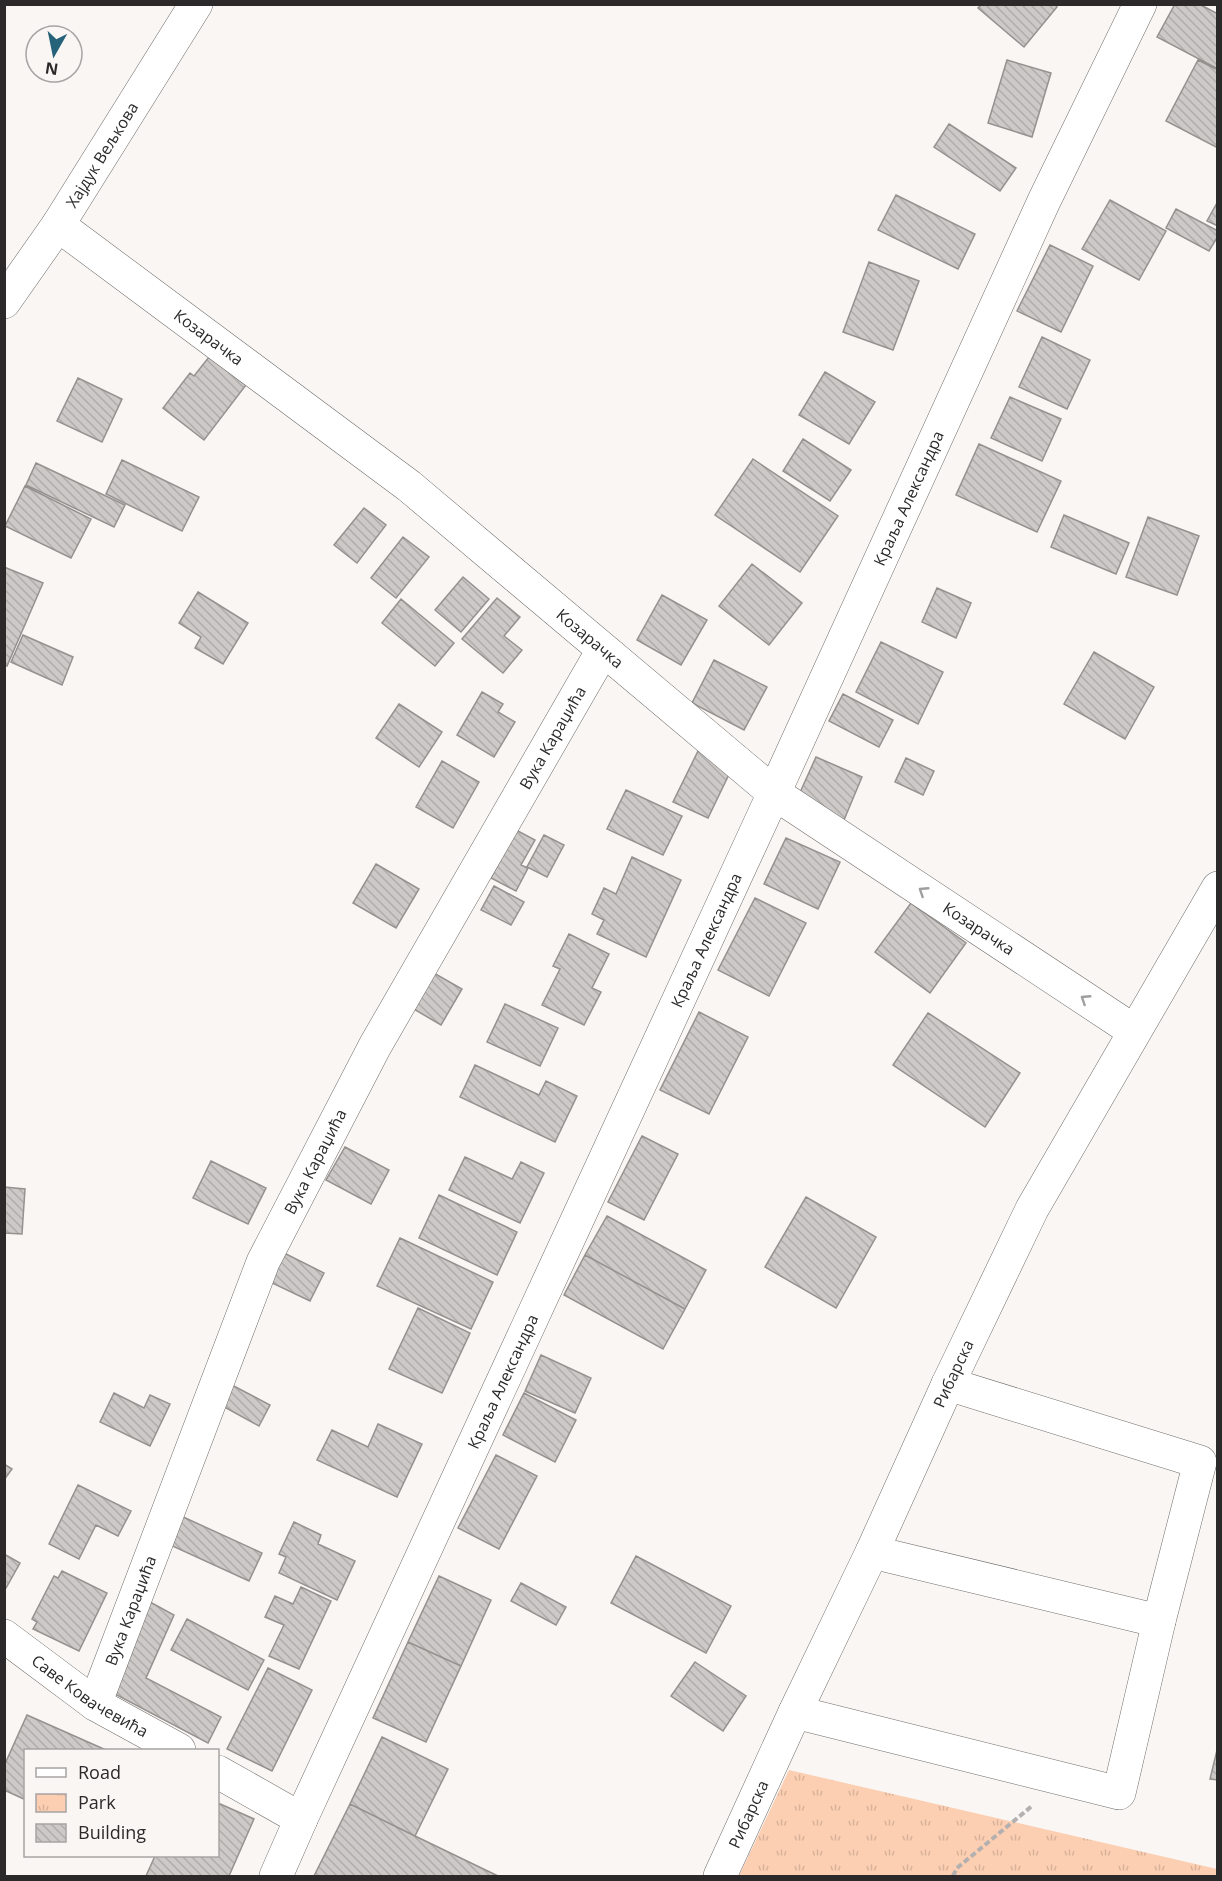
<svg xmlns="http://www.w3.org/2000/svg" width="1222" height="1881" viewBox="0 0 1222 1881" font-family="'Open Sans',sans-serif">
<defs>
<pattern id="park-tufts" width="24" height="20" patternUnits="userSpaceOnUse" patternTransform="scale(1.5)"><rect width="24" height="20" fill="#fccfb2"/><path d="M3 7l-1-3M5 7V3M7 7l1-3M15 17l-1-3M17 17v-4M19 17l1-3" fill="none" stroke="#d8b299"/></pattern>
<pattern id="building-back-hatch" width="6" height="6" patternUnits="userSpaceOnUse" patternTransform="scale(1.5)"><rect width="6" height="6" fill="#ccc9c7"/><path d="M-1 5l2 2M0 0l6 6M5-1l2 2" fill="none" stroke="#afadab"/></pattern>
</defs>
<rect width="100%" height="100%" fill="#f9f6f4"/>
<path fill="url(#park-tufts)" d="M 789,1770 L 1217,1869 L 1217,1876 L 739,1876 Z"/>
<path fill="url(#building-back-hatch)" stroke="#95918f" stroke-width="1.5" d="M 982,4 L 1055,4 L 1057,7 L 1024,47 L 978,8 Z
M 1175,4 L 1199,4 L 1218,14 L 1218,69 L 1157,37 Z
M 1007,60 L 1051,73 L 1032,137 L 988,123 Z
M 1198,60 L 1218,70 L 1218,148 L 1166,121 Z
M 949,124 L 1016,168 L 1000,191 L 934,147 Z
M 896,195 L 975,234 L 958,269 L 878,230 Z
M 1110,200 L 1166,231 L 1139,280 L 1082,249 Z
M 1218,201 L 1218,226 L 1207,221 Z
M 1176,209 L 1218,231 L 1218,236 L 1209,251 L 1166,228 Z
M 1050,245 L 1093,266 L 1061,332 L 1017,311 Z
M 869,262 L 919,281 L 893,350 L 843,332 Z
M 1042,337 L 1090,360 L 1067,409 L 1019,387 Z
M 209,357 L 246,385 L 204,440 L 163,408 L 190,373 L 194,376 Z
M 825,372 L 875,402 L 849,444 L 799,415 Z
M 78,378 L 122,399 L 102,442 L 57,421 Z
M 1010,397 L 1061,419 L 1042,461 L 991,438 Z
M 803,439 L 851,470 L 830,501 L 783,471 Z
M 979,444 L 1061,481 L 1037,532 L 956,495 Z
M 753,459 L 838,516 L 800,572 L 715,515 Z
M 122,460 L 199,497 L 182,531 L 106,494 Z
M 36,463 L 125,505 L 114,527 L 26,485 Z
M 25,486 L 91,519 L 71,558 L 5,526 Z
M 364,508 L 386,525 L 357,563 L 334,545 Z
M 1064,515 L 1129,543 L 1116,574 L 1051,547 Z
M 1148,517 L 1199,536 L 1177,595 L 1126,577 Z
M 403,537 L 429,557 L 396,598 L 371,578 Z
M 752,564 L 802,603 L 769,645 L 719,606 Z
M 4,567 L 43,583 L 7,666 L 4,665 Z
M 463,577 L 489,599 L 461,632 L 435,610 Z
M 937,588 L 971,603 L 956,638 L 922,622 Z
M 198,592 L 248,623 L 223,664 L 195,648 L 201,637 L 179,623 Z
M 662,595 L 707,620 L 681,665 L 637,640 Z
M 497,598 L 520,617 L 504,636 L 522,650 L 503,673 L 462,639 Z
M 401,599 L 454,643 L 435,666 L 382,623 Z
M 23,635 L 73,657 L 62,685 L 11,662 Z
M 881,642 L 943,672 L 918,724 L 856,692 Z
M 1094,652 L 1154,687 L 1125,739 L 1064,704 Z
M 714,660 L 767,687 L 744,730 L 692,703 Z
M 482,692 L 503,704 L 498,712 L 515,722 L 494,757 L 457,735 Z
M 843,694 L 893,720 L 879,747 L 829,721 Z
M 399,704 L 442,732 L 419,767 L 376,738 Z
M 699,749 L 733,766 L 708,818 L 673,802 Z
M 816,757 L 862,777 L 844,820 L 797,799 Z
M 906,758 L 934,771 L 923,795 L 895,782 Z
M 442,761 L 479,782 L 453,828 L 416,807 Z
M 626,790 L 682,816 L 663,855 L 607,829 Z
M 516,830 L 535,840 L 521,865 L 528,868 L 516,891 L 491,878 Z
M 544,835 L 564,845 L 547,877 L 527,867 Z
M 786,838 L 840,862 L 818,909 L 764,884 Z
M 632,857 L 681,880 L 646,957 L 597,934 L 604,920 L 592,914 L 604,888 L 616,894 Z
M 376,864 L 419,889 L 396,928 L 353,903 Z
M 494,886 L 524,902 L 511,925 L 481,910 Z
M 755,898 L 806,923 L 769,996 L 718,970 Z
M 911,903 L 966,943 L 930,993 L 875,952 Z
M 569,934 L 609,954 L 592,988 L 601,992 L 584,1025 L 542,1005 L 560,969 L 553,966 Z
M 432,972 L 462,989 L 441,1025 L 412,1008 Z
M 505,1004 L 558,1028 L 540,1066 L 487,1042 Z
M 699,1012 L 748,1037 L 709,1114 L 660,1090 Z
M 928,1013 L 1020,1073 L 985,1127 L 893,1065 Z
M 475,1065 L 539,1095 L 546,1081 L 577,1096 L 555,1142 L 460,1097 Z
M 642,1136 L 678,1154 L 644,1220 L 608,1202 Z
M 345,1147 L 389,1170 L 371,1204 L 326,1180 Z
M 465,1157 L 512,1179 L 521,1162 L 544,1173 L 520,1223 L 449,1190 Z
M 211,1161 L 266,1188 L 248,1224 L 193,1198 Z
M 4,1187 L 25,1189 L 22,1234 L 4,1233 Z
M 439,1195 L 517,1232 L 497,1275 L 419,1238 Z
M 806,1197 L 876,1237 L 836,1308 L 765,1267 Z
M 607,1216 L 706,1270 L 685,1309 L 585,1255 Z
M 400,1238 L 493,1282 L 471,1329 L 377,1286 Z
M 284,1253 L 324,1273 L 310,1301 L 270,1282 Z
M 585,1255 L 685,1309 L 663,1349 L 564,1295 Z
M 418,1308 L 470,1333 L 442,1393 L 389,1369 Z
M 541,1355 L 591,1378 L 575,1413 L 525,1391 Z
M 228,1383 L 270,1405 L 259,1426 L 217,1403 Z
M 114,1393 L 144,1408 L 150,1395 L 170,1404 L 150,1446 L 100,1422 Z
M 524,1393 L 576,1420 L 555,1462 L 503,1435 Z
M 378,1424 L 422,1444 L 397,1497 L 317,1460 L 332,1430 L 368,1447 Z
M 496,1455 L 537,1476 L 499,1549 L 458,1528 Z
M 4,1464 L 12,1469 L 4,1480 Z
M 78,1485 L 131,1511 L 118,1536 L 96,1525 L 79,1559 L 49,1544 Z
M 181,1516 L 262,1553 L 249,1581 L 168,1544 Z
M 294,1522 L 321,1535 L 318,1544 L 355,1561 L 337,1600 L 279,1573 L 286,1557 L 279,1554 Z
M 4,1554 L 20,1563 L 6,1588 L 4,1587 Z
M 636,1556 L 731,1606 L 706,1653 L 611,1603 Z
M 62,1571 L 107,1593 L 79,1651 L 33,1629 L 37,1622 L 32,1619 L 54,1576 L 58,1578 Z
M 439,1576 L 491,1600 L 461,1666 L 408,1642 Z
M 521,1583 L 566,1607 L 556,1625 L 511,1601 Z
M 301,1587 L 331,1601 L 299,1669 L 269,1656 L 284,1625 L 265,1617 L 275,1596 L 293,1604 Z
M 150,1602 L 174,1615 L 146,1678 L 221,1717 L 208,1743 L 111,1692 Z
M 187,1619 L 264,1660 L 248,1690 L 171,1650 Z
M 408,1642 L 461,1666 L 426,1742 L 373,1718 Z
M 695,1662 L 746,1696 L 723,1731 L 671,1696 Z
M 268,1668 L 312,1690 L 272,1771 L 227,1749 Z
M 27,1715 L 106,1750 L 26,1750 L 26,1800 L 4,1790 L 4,1766 Z
M 382,1737 L 448,1769 L 415,1836 L 350,1804 Z
M 1218,1746 L 1218,1780 L 1210,1779 Z
M 218,1803 L 254,1819 L 229,1876 L 146,1876 L 155,1856 L 218,1856 Z
M 350,1804 L 415,1836 L 498,1876 L 314,1876 Z"/>
<g fill="none" stroke-linecap="round" stroke-linejoin="round">
<defs>
<g id="minor">
<path id="s1" d="M 58,225 L 409,486 L 774,793 L 1134,1031"/>
<path id="s2" d="M 4,302 L 58,225 L 196,4"/>
<path d="M 872,1552 L 1159,1621"/>
<path id="s3" d="M 4,1636 L 95,1704 L 179,1750"/>
<path id="s4" d="M 95,1704 L 263,1262 L 375,1046 L 603,650"/>
<path d="M 795,1712 L 1119,1793 L 1159,1621 L 1200,1462 L 948,1384"/>
<path d="M 218,1772 L 301,1819"/>
<path id="s5" d="M 276,1876 L 301,1819 L 774,793 L 1044,201 L 1140,4"/>
</g>
<g id="major">
<path id="s6" d="M 720,1876 L 795,1712 L 872,1552 L 948,1384 L 1032,1209 L 1218,888"/>
</g>
</defs>
<use href="#minor" stroke="#716e6c" stroke-width="34"/>
<use href="#major" stroke="#716e6c" stroke-width="34"/>
<path stroke="#b3b0af" stroke-width="4" stroke-dasharray="6 3" stroke-linecap="butt" d="M 953,1876 L 957,1868 L 1032,1806"/>
<use href="#minor" stroke="#fff" stroke-width="33"/>
<use href="#major" stroke="#fff" stroke-width="33"/>
</g>
<defs><path id="oneway-chevron" d="M-2-3.5L2.5 0L-2 3.5" fill="none" stroke-width="1.6" stroke-linecap="round" stroke-linejoin="round" transform="scale(1.5)"/></defs>
<g stroke="#a09f9f">
<use href="#oneway-chevron" transform="translate(923 891) rotate(-147)"/>
<use href="#oneway-chevron" transform="translate(1085 999) rotate(-147)"/>
</g>
<g text-anchor="middle" stroke-width="4.5" stroke-linejoin="round" paint-order="stroke">
<g font-size="16" fill="#2b2929" stroke="#f9f6f4">
<text dy="6" stroke="none"><textPath href="#s2" startOffset="177">Хајдук Вељкова</textPath></text>
<text dy="6" stroke="none"><textPath href="#s1" startOffset="188">Козарачка</textPath></text>
<text dy="6" stroke="none"><textPath href="#s5" startOffset="1516">Краља Александра</textPath></text>
<text dy="6" stroke="none"><textPath href="#s1" startOffset="674">Козарачка</textPath></text>
<text dy="6" stroke="none"><textPath href="#s4" startOffset="1072">Вука Караџића</textPath></text>
<text dy="6" stroke="none"><textPath href="#s1" startOffset="1160">Козарачка</textPath></text>
<text dy="6" stroke="none"><textPath href="#s5" startOffset="1030">Краља Александра</textPath></text>
<text dy="6" stroke="none"><textPath href="#s4" startOffset="586">Вука Караџића</textPath></text>
<text dy="6" stroke="none"><textPath href="#s6" startOffset="554">Рибарска</textPath></text>
<text dy="6" stroke="none"><textPath href="#s5" startOffset="544">Краља Александра</textPath></text>
<text dy="6" stroke="none"><textPath href="#s4" startOffset="100">Вука Караџића</textPath></text>
<text dy="6" stroke="none"><textPath href="#s3" startOffset="105">Саве Ковачевића</textPath></text>
<text dy="6" stroke="none"><textPath href="#s6" startOffset="68">Рибарска</textPath></text>
</g>
</g>
<rect width="1222" height="1881" fill="none" stroke="#2b2929" stroke-width="12"/>
<rect x="24" y="1749" width="195" height="108" fill="#f9f6f4" stroke="#a7a4a3" stroke-width="1.5"/>
<rect x="36" y="1768" width="30" height="9" fill="#ffffff" stroke="#a7a4a3" stroke-width="1.5"/>
<text x="78" y="1779" font-size="18" fill="#2b2929">Road</text>
<rect x="36" y="1794" width="30" height="18" fill="url(#park-tufts)" stroke="#a7a4a3" stroke-width="1.5"/>
<text x="78" y="1809" font-size="18" fill="#2b2929">Park</text>
<rect x="36" y="1824" width="30" height="18" fill="url(#building-back-hatch)" stroke="#a7a4a3" stroke-width="1.5"/>
<text x="78" y="1839" font-size="18" fill="#2b2929">Building</text>
<g transform="translate(54 54) rotate(189)"><circle r="28" fill="#f9f6f4" stroke="#a7a4a3" stroke-width="1.5"/>
<path d="M0-4.5L10 22L0 15L-10 22Z" fill="#26637a"/>
<text y="-9" font-size="16" font-weight="bold" text-anchor="middle" fill="#2b2929">N</text>
</g>
</svg>
